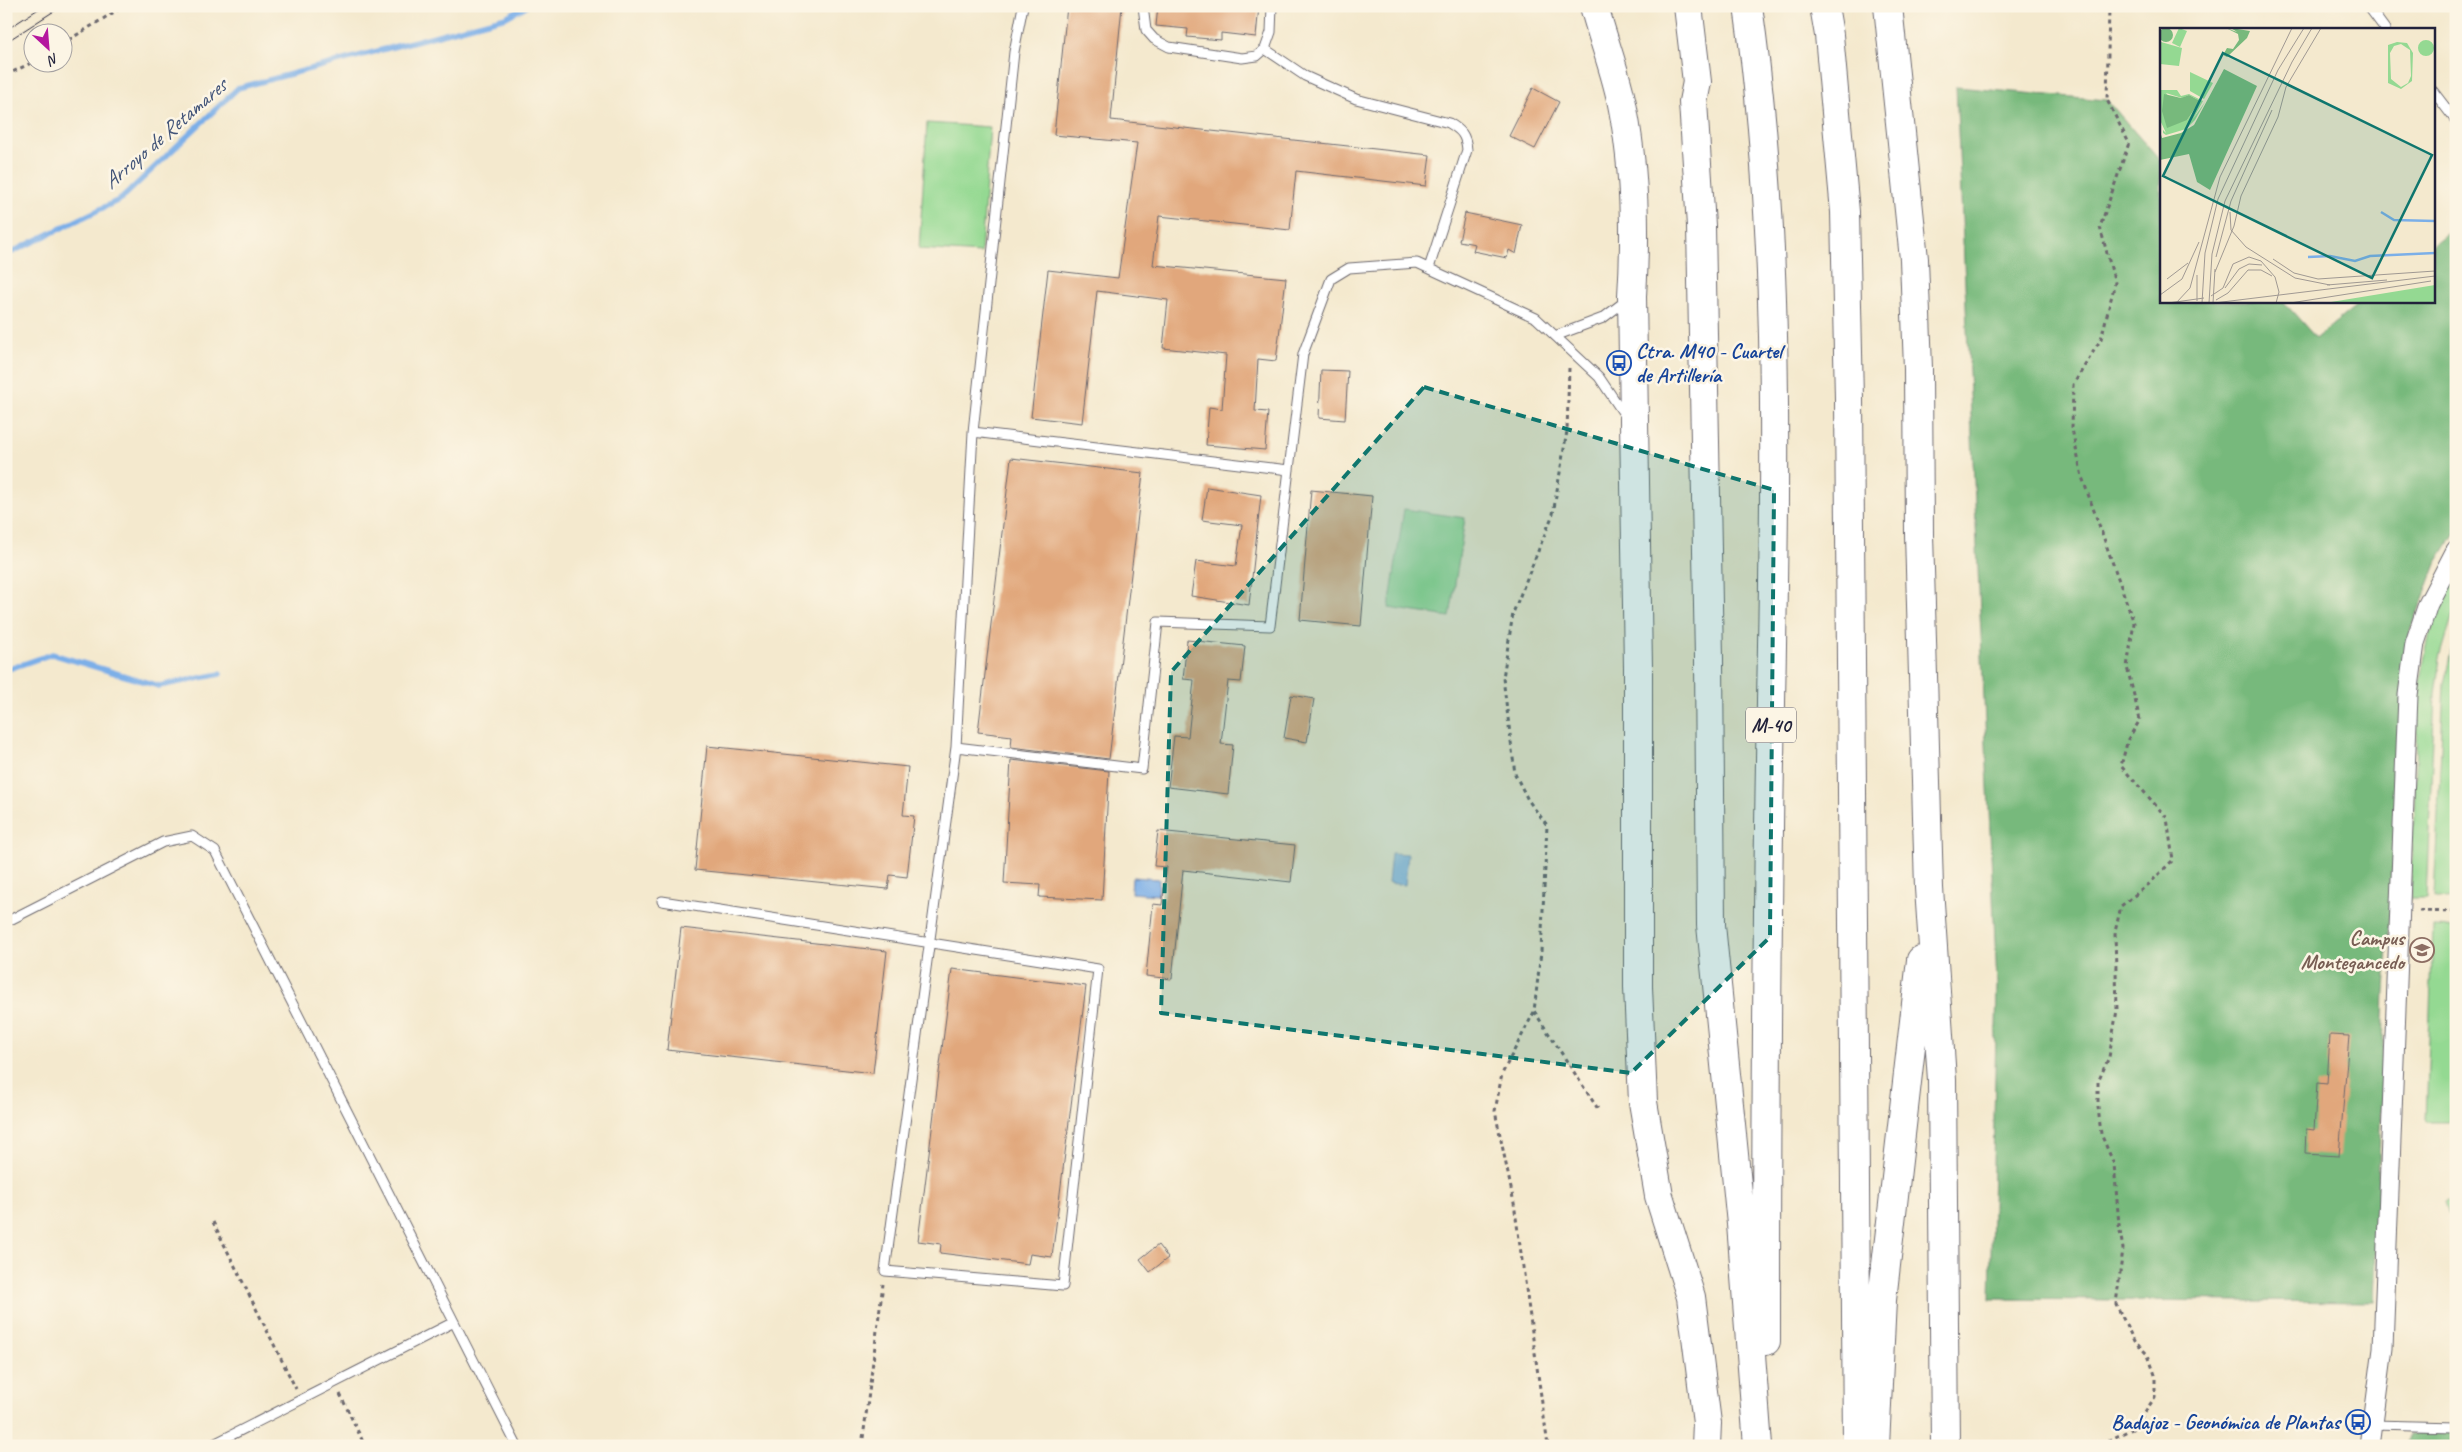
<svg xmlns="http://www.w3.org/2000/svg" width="2462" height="1452" viewBox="0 0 2462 1452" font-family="Caveat,sans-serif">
<rect width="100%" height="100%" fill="#fcf5e5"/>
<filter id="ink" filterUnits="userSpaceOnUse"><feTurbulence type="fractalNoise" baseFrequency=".02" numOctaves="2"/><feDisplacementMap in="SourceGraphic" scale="10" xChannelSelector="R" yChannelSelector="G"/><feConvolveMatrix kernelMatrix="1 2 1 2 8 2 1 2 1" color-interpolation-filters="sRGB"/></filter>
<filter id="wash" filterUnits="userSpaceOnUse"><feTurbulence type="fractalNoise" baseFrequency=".0096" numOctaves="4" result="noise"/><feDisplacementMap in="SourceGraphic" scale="20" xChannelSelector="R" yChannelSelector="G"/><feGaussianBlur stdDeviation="1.12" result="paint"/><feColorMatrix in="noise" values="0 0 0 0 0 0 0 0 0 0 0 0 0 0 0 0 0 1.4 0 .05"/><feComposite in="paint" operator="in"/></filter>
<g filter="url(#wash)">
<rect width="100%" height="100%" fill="#f4e9ce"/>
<path fill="#94d992" stroke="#5b7e66" d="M 927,123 L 990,127 L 981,253 L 919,249 Z
M 1404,509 L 1465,518 L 1450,617 L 1389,608 Z
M 2456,568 L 2456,604 L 2440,658 L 2435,694 L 2426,898 L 2410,898 L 2420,679 L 2431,628 Z
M 2456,628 L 2456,899 L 2434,898 L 2444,684 Z
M 2433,927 L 2456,928 L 2456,1122 L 2426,1122 Z
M 2456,1199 L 2456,1245 L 2444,1202 Z"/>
<path fill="#77b97c" stroke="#4c6e5c" d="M 1956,87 L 2107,100 L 2161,162 L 2161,301 L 2283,301 L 2316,338 L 2362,301 L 2433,301 L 2433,245 L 2456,227 L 2456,532 L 2436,564 L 2410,633 L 2385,990 L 2374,1302 L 1990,1299 L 1997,985 Z
M 2453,1433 L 2453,1446 L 2406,1446 L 2409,1434 Z"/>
<path fill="#7bafe8" stroke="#4e6892" d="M 1391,853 L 1408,854 L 1405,885 L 1388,883 Z
M 1132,877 L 1159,879 L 1158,895 L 1131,893 Z"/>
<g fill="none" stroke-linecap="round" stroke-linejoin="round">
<path stroke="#7bafe8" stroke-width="5.5" d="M 6,255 L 121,199 L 238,88 L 506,17 L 526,6
M 6,670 L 52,654 L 159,686 L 220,674"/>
</g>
<g id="blocks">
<path fill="#e1a77c" d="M 1067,6 L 1122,6 L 1111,120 L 1430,155 L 1426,186 L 1296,171 L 1290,230 L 1159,216 L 1153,265 L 1286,278 L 1276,361 L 1258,359 L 1255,411 L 1268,412 L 1265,450 L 1206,445 L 1209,407 L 1222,409 L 1226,355 L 1163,348 L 1168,300 L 1097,291 L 1082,423 L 1031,417 L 1048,270 L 1118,278 L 1137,143 L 1054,135 Z
M 1158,6 L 1259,6 L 1256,37 L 1221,33 L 1221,40 L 1187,37 L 1188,29 L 1156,26 Z
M 1533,88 L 1559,102 L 1535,149 L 1509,136 Z
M 1465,213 L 1522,225 L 1516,254 L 1509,250 L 1507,258 L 1473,251 L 1475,244 L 1459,241 Z
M 1321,370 L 1348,371 L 1345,420 L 1319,418 Z
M 1011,458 L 1143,473 L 1109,759 L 1011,747 L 1012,736 L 978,732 Z
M 1207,487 L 1261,495 L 1249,605 L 1191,596 L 1196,561 L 1236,566 L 1242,525 L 1202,520 Z
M 1311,490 L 1372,496 L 1361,626 L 1300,620 Z
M 1187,640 L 1245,646 L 1241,682 L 1228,681 L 1221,744 L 1233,745 L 1228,794 L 1168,787 L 1174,736 L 1188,737 L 1194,680 L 1183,679 Z
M 1291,695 L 1314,699 L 1307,742 L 1284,738 Z
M 707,746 L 908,767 L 903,815 L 914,816 L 907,877 L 890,875 L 888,889 L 695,870 Z
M 1011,760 L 1109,771 L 1102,900 L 1039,897 L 1040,885 L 1004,883 Z
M 1158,831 L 1295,845 L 1291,882 L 1183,870 L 1172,979 L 1146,976 L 1153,904 L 1162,905 L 1167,867 L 1154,866 Z
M 681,928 L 887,951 L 873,1073 L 667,1050 Z
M 952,969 L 1086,986 L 1052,1257 L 1030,1254 L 1028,1264 L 940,1253 L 941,1244 L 918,1241 Z
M 2330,1035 L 2349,1036 L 2339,1156 L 2305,1154 L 2306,1129 L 2314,1130 L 2317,1083 L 2327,1084 Z
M 1158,1245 L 1168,1258 L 1150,1272 L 1140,1259 Z"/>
</g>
</g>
<g filter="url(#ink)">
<use href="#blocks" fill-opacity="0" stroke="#6c686e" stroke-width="1"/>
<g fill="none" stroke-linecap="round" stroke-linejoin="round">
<defs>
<path id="service" d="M 1143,6 L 1146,30 L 1154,39 L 1169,47 L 1242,58 L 1257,56 L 1265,49 L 1271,32 L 1272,6
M 2368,6 L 2385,29
M 1265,49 L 1305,76 L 1356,99 L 1449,123 C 1461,130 1466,135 1467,150 L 1429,268
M 2433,91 L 2456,121
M 1555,336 L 1603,318 L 1628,299
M 973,432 L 1289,470
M 956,747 L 1142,769 L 1158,622 L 1270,626 L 1303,354 L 1331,279 L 1349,268 L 1417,263 L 1536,318 L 1599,377 L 1626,417
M 662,901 L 1098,969 L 1063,1286 L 885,1271 L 956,747 L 973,432 L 1014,52 L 1023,6
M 6,922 L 163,842 L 192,836 L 215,851 L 517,1446
M 2373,1425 L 2456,1427
M 210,1446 L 454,1322"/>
<path id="minor" d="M 2370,1446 L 2383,1348 L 2408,695 L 2415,643 L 2428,604 L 2456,550"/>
<path id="motorway" d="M 1594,6 C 1603,40 1617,75 1623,109 C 1635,171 1636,234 1632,296 L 1638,668 L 1638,987 L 1643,1102 L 1659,1196 L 1691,1297 L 1707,1423 L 1706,1446
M 1688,6 L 1697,82 L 1693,102 L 1701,226 L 1709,659 L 1711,925 L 1741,1224 L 1758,1446
M 1748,6 C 1781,236 1775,471 1771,703 C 1767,916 1766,1128 1766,1341
M 1824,6 L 1829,35 L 1845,212 L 1849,399 L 1857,1446
M 1888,6 L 1914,259 L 1918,369 L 1919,534 L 1929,888 L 1942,1080 L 1945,1446
M 1875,1446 L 1882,1300 L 1921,960"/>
</defs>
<use href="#service" stroke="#6c686e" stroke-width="11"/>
<use href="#minor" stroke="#6c686e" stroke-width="21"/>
<use href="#motorway" stroke="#6c686e" stroke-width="30"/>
<path stroke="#6c686e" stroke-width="3" stroke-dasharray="4 4" stroke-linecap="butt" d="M 62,44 L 124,6
M 6,75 L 33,62
M 1569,368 L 1567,431 L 1553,514 L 1513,613 L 1503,678 L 1515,774 L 1528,800 L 1547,825 L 1541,952 L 1534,1011 L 1598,1109
M 2419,911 L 2456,912
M 1534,1012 L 1502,1074 L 1495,1111 L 1514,1203 L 1548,1446
M 213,1222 L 296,1389
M 340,1394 L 365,1446
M 862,1446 L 883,1284
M 2103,1446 L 2105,1442 L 2134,1428 L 2155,1397 L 2155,1375 L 2148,1355 L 2134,1341 L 2116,1304 L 2123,1249 L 2119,1225 L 2114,1164 L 2101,1134 L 2098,1107 L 2098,1082 L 2109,1057 L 2117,1010 L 2115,932 L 2121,906 L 2149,884 L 2173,860 L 2167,818 L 2121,766 L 2128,739 L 2140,720 L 2127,667 L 2134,623 L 2082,477 L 2072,429 L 2073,385 L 2101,339 L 2115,283 L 2100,227 L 2129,143 L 2107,100 L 2109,6"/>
<use href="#service" stroke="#fff" stroke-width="9"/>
<use href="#minor" stroke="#fff" stroke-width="19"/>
<use href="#motorway" stroke="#fff" stroke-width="28"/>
<path stroke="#22223b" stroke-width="1" d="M 6,30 L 43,6
M 6,42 L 62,6"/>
</g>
</g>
<path fill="#0f766e" fill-opacity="0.2" stroke="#0f766e" stroke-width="4" stroke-dasharray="10 6" stroke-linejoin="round" d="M 1424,387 L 1774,490 L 1770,937 L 1631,1073 L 1161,1013 L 1171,672 Z"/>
<defs>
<symbol id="bus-ring" viewBox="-11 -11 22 22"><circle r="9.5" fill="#fcf5e5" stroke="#1a4fb4" stroke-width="1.5"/><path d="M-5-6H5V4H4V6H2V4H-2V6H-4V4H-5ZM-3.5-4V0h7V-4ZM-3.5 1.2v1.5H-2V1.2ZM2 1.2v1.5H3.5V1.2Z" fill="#1a4fb4"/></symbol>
<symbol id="university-ring" viewBox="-11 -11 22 22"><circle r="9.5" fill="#fcf5e5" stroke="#8d6e63" stroke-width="1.5"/><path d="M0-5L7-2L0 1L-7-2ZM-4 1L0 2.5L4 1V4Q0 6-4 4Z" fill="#8d6e63"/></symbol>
</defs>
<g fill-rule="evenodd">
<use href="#bus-ring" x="1605" y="349" width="28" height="28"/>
<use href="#university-ring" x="2408" y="936" width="28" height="28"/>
<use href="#bus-ring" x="2344" y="1408" width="28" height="28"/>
</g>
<g text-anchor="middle" stroke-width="5" stroke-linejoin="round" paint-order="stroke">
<rect fill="#fcf5e5" stroke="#63616e" stroke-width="1" x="1746" y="707.5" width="50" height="35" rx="4"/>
<g font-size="20" font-weight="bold" fill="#22223b">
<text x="1771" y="732">M-40</text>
</g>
<g font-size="21" font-weight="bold" fill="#164399" stroke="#fcf5e5" text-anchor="start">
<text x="1636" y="358">Ctra. M40 - Cuartel<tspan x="1636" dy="24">de Artillería</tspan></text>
<text x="2340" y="1429" text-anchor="end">Badajoz - Geonómica de Plantas</text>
</g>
<g font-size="21" font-weight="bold" fill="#785e54" stroke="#fcf5e5" text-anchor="end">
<text x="2404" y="945">Campus<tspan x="2404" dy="24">Montegancedo</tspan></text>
</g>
<g font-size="22" font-style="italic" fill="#415378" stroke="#fcf5e5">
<text transform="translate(164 133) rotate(-41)" y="8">Arroyo de Retamares</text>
</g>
</g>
<g transform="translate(2160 28)">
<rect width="275" height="275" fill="#f4e9ce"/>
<path d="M 19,0 L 27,3 L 20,19 L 12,15 ZM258 20a8 8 0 1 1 16 0a8 8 0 1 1-16 0ZM 1,14 L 22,20 L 19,38 L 0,36 ZM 237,14 L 247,15 L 253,25 L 252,53 L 241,61 L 228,55 L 228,17 ZM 241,16 L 250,22 L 251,48 L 248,55 L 241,59 L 231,51 L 230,25 L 234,18 ZM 30,44 L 53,55 L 44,71 L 30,63 ZM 0,62 L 17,62 L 21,68 L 29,66 L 43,73 L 33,91 L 45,74 L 35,92 L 26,101 L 6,107 L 3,105 L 3,102 L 6,105 L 0,92 ZM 6,65 L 22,70 L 29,67 L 40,73 L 27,92 ZM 275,257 L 275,275 L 165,275 Z" fill="#94d992" fill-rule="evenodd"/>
<path d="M 66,0 L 77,4 L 71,0 L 90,3 L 87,10 L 67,29 L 63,27 L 67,20 L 73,21 L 79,12 L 78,6 ZM-1 7a7 7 0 1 1 14 0a7 7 0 1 1-14 0ZM 64,41 L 97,58 L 50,162 L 37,154 L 29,126 L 0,132 L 0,103 L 2,110 L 21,105 L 34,97 ZM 4,66 L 21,70 L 29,67 L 40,73 L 27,92 L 7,100 L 2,83 Z" fill="#77b97c"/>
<path fill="none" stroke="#7bafe8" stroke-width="2.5" d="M 221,184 L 234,192 L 275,193M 148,229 L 170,228 L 195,233 L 210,228 L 275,225"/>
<path fill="none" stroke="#a09993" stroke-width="1" d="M 70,184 L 71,202 L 86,219 L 135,250 L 170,257M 56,229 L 71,173 L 112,82M 113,231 L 134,245 L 158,251 L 275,243M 55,244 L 74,198 L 81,168 L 118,89 L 126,59 L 161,0M 7,251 L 28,235M 167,257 L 227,252M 65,260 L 79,241 L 89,236 L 102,237M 0,267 L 22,251 L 39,214M 51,268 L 63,260 L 73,236 L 89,229 L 101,233 L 115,249 L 119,264 L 116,275M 56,272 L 68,265 L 88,242 L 101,242 L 112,248M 37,273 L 37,247M 8,275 L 44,270M 16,275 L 30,260 L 60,149 L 132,0M 42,275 L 45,225 L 58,171 L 118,42 L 144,0M 49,275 L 52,226 L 65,173 L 132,34 L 152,0M 53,275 L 55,241M 54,275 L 275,248M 130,275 L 271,253"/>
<path fill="#0f766e" fill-opacity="0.15" stroke="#0f766e" stroke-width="2.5" d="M 63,25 L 272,127 L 212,250 L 3,148 Z"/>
<rect width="275" height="275" fill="none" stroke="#22223b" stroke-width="2.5"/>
</g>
<rect width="2462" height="1452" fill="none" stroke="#fcf5e5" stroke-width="25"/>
<g transform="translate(48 48) rotate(154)"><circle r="24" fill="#fcf5e5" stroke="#a5a1a1"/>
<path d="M0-4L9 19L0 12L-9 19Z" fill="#b5179e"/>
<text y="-8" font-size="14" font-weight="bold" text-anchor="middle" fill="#22223b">N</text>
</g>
</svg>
